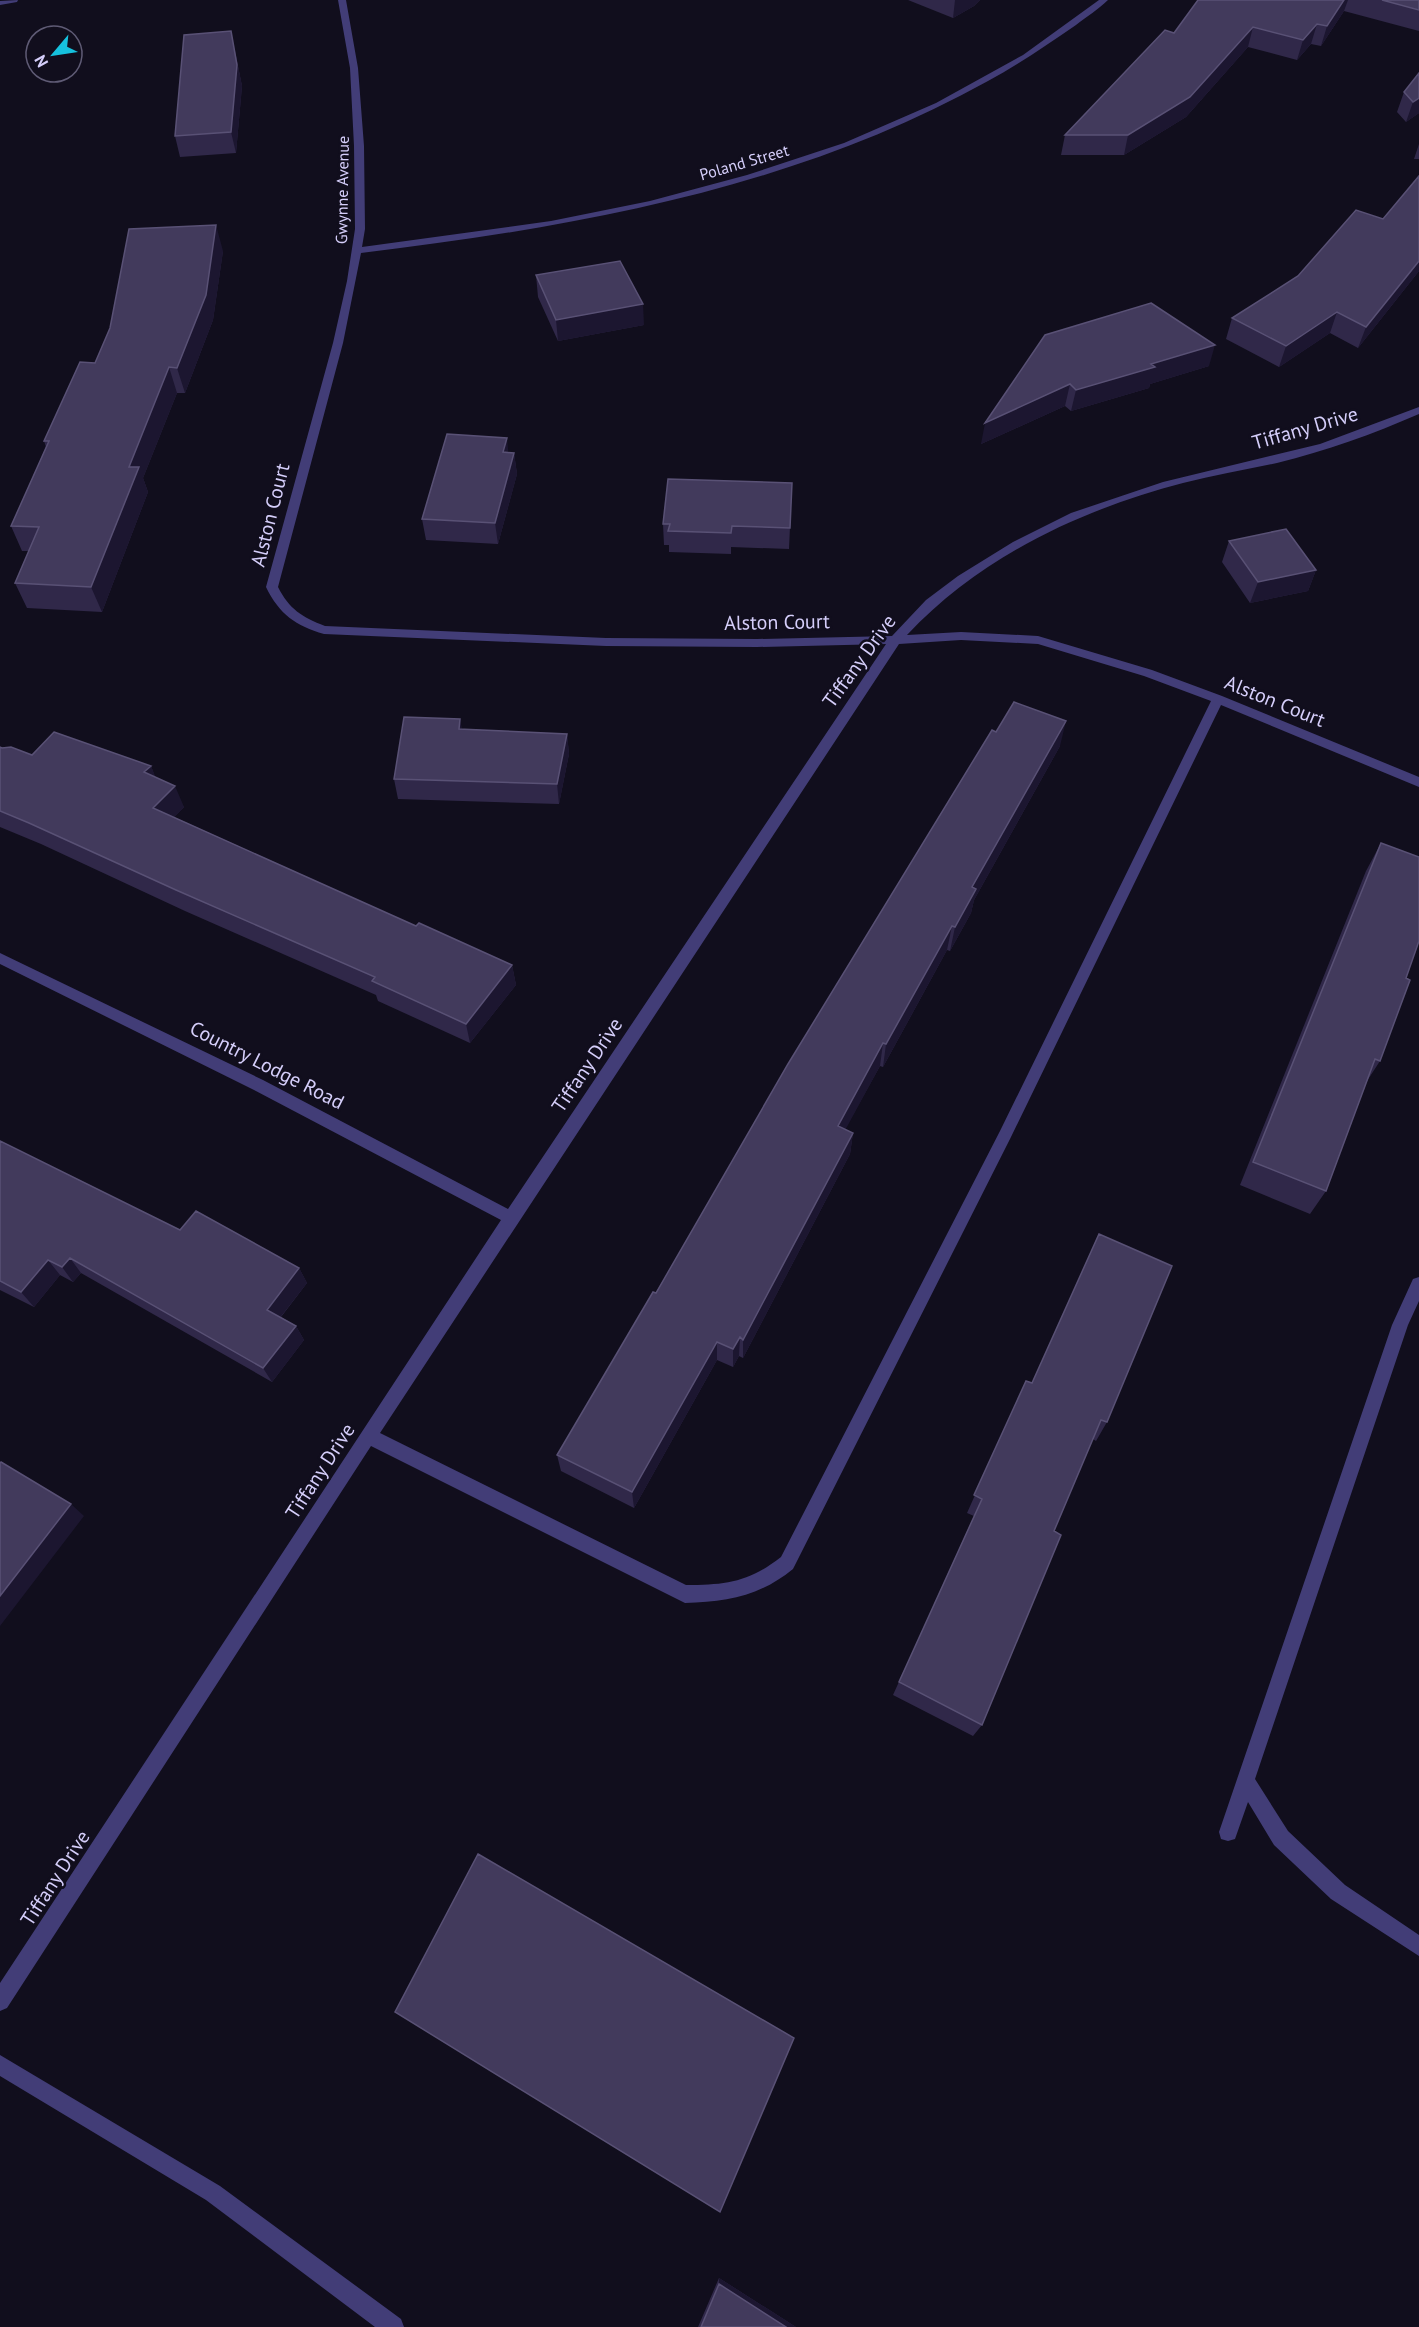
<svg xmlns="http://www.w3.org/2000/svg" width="1419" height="2327" viewBox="0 0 1419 2327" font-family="'PT Sans',sans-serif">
<rect width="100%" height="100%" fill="#110e1d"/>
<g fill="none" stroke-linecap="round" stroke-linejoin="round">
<path fill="#423d77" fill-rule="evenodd" d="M 18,0 L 17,2 L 0,5 L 0,1 Z
M 338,0 L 346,0 L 358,68 L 364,146 L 365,229 L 362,247 L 551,221 L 650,201 L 747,175 L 844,143 L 936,103 L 1023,55 L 1099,0 L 1108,0 C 1099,9 1086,17 1076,25 C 1047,45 1019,64 988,81 C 796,188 577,227 361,253 L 343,343 L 278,587 C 289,609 302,617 325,626 L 606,638 L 757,639 L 892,636 L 926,600 L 958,576 L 1013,542 L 1071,513 L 1163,482 L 1320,444 L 1419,407 L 1419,414 C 1373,434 1326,451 1277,463 C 1246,470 1214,475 1183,483 C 1080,510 980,557 907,635 L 961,632 L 1038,636 L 1152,670 L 1222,696 L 1419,777 L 1419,787 L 1221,705 L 1010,1139 L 793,1569 C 760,1596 727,1602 685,1603 L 371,1446 L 7,2008 L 0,2011 L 0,1983 L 501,1220 L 252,1089 L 0,964 L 0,953 L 263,1080 L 508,1209 L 886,644 L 757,647 L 606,646 L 324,634 C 296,626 279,614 266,587 L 333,343 L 347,281 L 355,229 L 354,146 L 350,68 ZM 961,640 L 1038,644 L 1144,676 L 1211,701 L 1000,1131 L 781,1557 C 749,1582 726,1585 686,1585 L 380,1433 L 899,644 Z
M 1419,1277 L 1419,1301 L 1408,1325 L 1255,1779 L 1288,1831 L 1345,1885 L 1419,1935 L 1419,1956 L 1331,1899 L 1274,1845 L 1248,1802 L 1235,1839 L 1228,1841 L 1221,1839 L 1219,1832 L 1392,1325 L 1413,1279 Z
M 0,2055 L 220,2186 L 401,2319 L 404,2327 L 375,2327 L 206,2200 L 0,2076 Z"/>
</g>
<path fill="#302849" d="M 908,0 L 980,0 L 974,6 L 953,18 Z
M 1198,0 L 1419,0 L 1419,31 L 1344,11 L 1321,46 L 1311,44 L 1297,60 L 1248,47 L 1186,117 L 1124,155 L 1061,155 L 1065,135 L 1174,33 Z
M 235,51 L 242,86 L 236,153 L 180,157 L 175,136 Z
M 1419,73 L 1419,113 L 1406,122 L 1397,112 L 1404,92 Z
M 1419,144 L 1419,159 L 1414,159 Z
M 1419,176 L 1419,271 L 1358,348 L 1330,333 L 1279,367 L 1226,339 L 1232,318 L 1298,276 L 1383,219 Z
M 223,251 L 213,320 L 185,393 L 177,393 L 143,478 L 148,492 L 102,612 L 27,608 L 15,583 L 29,551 L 22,551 L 11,526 L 46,447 L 44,441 L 95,363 Z
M 536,275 L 644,325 L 558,341 L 538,297 Z
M 1045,335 L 1209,366 L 1150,384 L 1149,388 L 1071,411 L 1065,406 L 981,444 Z
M 508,453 L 514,453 L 517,474 L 498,544 L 426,540 L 422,519 Z
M 792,483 L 789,549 L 731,547 L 731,554 L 669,552 L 669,545 L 664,545 L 663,524 Z
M 1229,541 L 1316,570 L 1308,591 L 1250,603 L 1222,562 Z
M 462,729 L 567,734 L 569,754 L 559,804 L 398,799 L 394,779 Z
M 996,732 L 1060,746 L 974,900 L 971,913 L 950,951 L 947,950 L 883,1067 L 880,1066 L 845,1129 L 853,1133 L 850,1154 L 743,1358 L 739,1356 L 733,1367 L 717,1360 L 634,1508 L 561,1471 L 557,1455 Z
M 0,747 L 32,755 L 151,766 L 155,777 L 184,807 L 174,817 L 416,926 L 512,965 L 516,985 L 470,1043 L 378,1001 L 376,995 L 185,911 L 41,844 L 0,827 Z
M 1381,843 L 1406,978 L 1380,1061 L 1367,1081 L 1326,1191 L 1310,1214 L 1240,1185 L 1366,871 Z
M 0,1141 L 180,1230 L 299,1268 L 307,1283 L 281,1317 L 296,1326 L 304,1340 L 272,1382 L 81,1273 L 73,1282 L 60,1275 L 34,1307 L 0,1290 Z
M 1026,1381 L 1107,1422 L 1096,1441 L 1093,1439 L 1054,1531 L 982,1725 L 973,1736 L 893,1695 L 974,1516 L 967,1513 Z
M 719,2278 L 796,2327 L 698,2327 Z"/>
<path fill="#1c1630" d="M 955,0 L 980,0 L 974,6 L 953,18 Z
M 1344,0 L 1348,0 L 1344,11 L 1321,46 L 1327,26 Z
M 1317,24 L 1311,44 L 1297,60 L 1303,40 Z
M 1253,27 L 1248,47 L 1186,117 L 1124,155 L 1128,135 Z
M 231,31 L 242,86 L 236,153 L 231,132 Z
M 1419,98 L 1419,113 L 1406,122 L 1413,102 Z
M 216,225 L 223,251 L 213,320 L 185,393 L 177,368 Z
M 1419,261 L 1419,271 L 1358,348 L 1366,327 Z
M 643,304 L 644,325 L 558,341 L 556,320 Z
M 1337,312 L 1330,333 L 1279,367 L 1286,346 Z
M 1215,345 L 1209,366 L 1150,384 L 1149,388 L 1071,411 L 1076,390 L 1151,364 Z
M 169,367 L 177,393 L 143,478 L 148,492 L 102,612 L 91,587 L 129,467 Z
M 1070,384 L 1065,406 L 981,444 L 985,423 Z
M 507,438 L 509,459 L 503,452 Z
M 514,453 L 517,474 L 498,544 L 495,523 Z
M 1316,570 L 1308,591 L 1250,603 L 1258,582 Z
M 460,719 L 464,739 L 459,729 Z
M 1066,721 L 1060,746 L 974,900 L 971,913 L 950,951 L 955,927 L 972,887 Z
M 567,734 L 569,754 L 559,804 L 557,784 Z
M 151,766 L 160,788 L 144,772 Z
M 175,786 L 184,807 L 163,829 L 153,808 Z
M 952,926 L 947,950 L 883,1067 L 886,1044 Z
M 512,965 L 516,985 L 470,1043 L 466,1024 Z
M 883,1043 L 880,1066 L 836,1147 L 838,1126 Z
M 853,1133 L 850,1154 L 743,1358 L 743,1340 Z
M 70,1258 L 81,1273 L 73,1282 L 62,1267 Z
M 48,1260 L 60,1275 L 34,1307 L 21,1292 Z
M 299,1268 L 307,1283 L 275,1324 L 267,1310 Z
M 296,1326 L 304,1340 L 272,1382 L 263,1368 Z
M 740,1337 L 739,1356 L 733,1367 L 733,1349 Z
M 717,1342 L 717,1360 L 634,1508 L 632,1492 Z
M 71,1504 L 84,1516 L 0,1626 L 0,1596 Z
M 719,2278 L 796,2327 L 786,2327 L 719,2284 Z"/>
<path fill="#423a5c" stroke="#595175" stroke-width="1.5" d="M 1198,0 L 1344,0 L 1327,26 L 1317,24 L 1303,40 L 1253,27 L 1190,97 L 1128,135 L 1065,135 L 1165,30 L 1174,33 Z
M 1382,0 L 1419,0 L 1419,10 Z
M 231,31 L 237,65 L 231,132 L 175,136 L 184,35 Z
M 1419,73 L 1419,98 L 1413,102 L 1404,92 Z
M 1419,176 L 1419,261 L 1366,327 L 1337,312 L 1286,346 L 1232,318 L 1298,276 L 1356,210 L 1383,219 Z
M 216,225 L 206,295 L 177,368 L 169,367 L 129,467 L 139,467 L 91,587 L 15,583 L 39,527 L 11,526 L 49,441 L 44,441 L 80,362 L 95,363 L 110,328 L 129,229 Z
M 620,261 L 643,304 L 556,320 L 536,275 Z
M 1151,303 L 1215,345 L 1151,364 L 1155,367 L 1076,390 L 1070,384 L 985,423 L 1045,335 Z
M 447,434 L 507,438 L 503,452 L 514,453 L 495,523 L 422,519 Z
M 668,479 L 792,483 L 790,528 L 732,526 L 731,533 L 668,531 L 670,524 L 663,524 Z
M 1286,529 L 1316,570 L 1258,582 L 1229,541 Z
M 1014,702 L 1066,721 L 972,887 L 976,889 L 955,927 L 952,926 L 886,1044 L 883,1043 L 838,1126 L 853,1133 L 743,1340 L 740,1337 L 733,1349 L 717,1342 L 632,1492 L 557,1455 L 653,1292 L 656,1293 L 788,1064 L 992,730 L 996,732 Z
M 404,717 L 460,719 L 459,729 L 567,734 L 557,784 L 394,779 Z
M 54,732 L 151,766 L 144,772 L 175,786 L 153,808 L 416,926 L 419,923 L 512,965 L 466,1024 L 372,981 L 375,977 L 176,890 L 29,823 L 0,811 L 0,747 L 2,748 L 11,747 L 32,755 Z
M 1381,843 L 1419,857 L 1419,941 L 1406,978 L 1410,980 L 1380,1061 L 1375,1059 L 1326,1191 L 1253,1162 Z
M 0,1141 L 180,1230 L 196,1211 L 299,1268 L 267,1310 L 296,1326 L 263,1368 L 70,1258 L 62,1267 L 48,1260 L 21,1292 L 0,1281 Z
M 1099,1234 L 1172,1266 L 1107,1422 L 1101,1420 L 1054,1531 L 1061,1535 L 982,1725 L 899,1682 L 982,1499 L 974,1495 L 1026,1381 L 1032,1383 Z
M 1,1462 L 71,1504 L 0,1596 L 0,1463 Z
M 478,1854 L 794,2038 L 720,2212 L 395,2012 Z
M 719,2284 L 786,2327 L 701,2327 Z"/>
<g text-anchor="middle" stroke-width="5" stroke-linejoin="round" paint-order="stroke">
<g font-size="16" fill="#d5cefa" stroke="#110e1d">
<text transform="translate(744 162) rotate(-16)" y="6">Poland Street</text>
<text transform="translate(342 190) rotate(-89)" y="6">Gwynne Avenue</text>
</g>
<g font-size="20" fill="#d5cefa" stroke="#110e1d">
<text transform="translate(1305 428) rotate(-16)" y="7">Tiffany Drive</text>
<text transform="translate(270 515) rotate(-76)" y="7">Alston Court</text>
<text transform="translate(777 622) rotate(-1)" y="7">Alston Court</text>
<text transform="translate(859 661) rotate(-54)" y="7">Tiffany Drive</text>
<text transform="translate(1275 701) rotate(22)" y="7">Alston Court</text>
<text transform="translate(267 1065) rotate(27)" y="7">Country Lodge Road</text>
<text transform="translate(587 1065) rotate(-56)" y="7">Tiffany Drive</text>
<text transform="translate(320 1471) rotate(-57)" y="7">Tiffany Drive</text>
<text transform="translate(55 1878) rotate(-57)" y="7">Tiffany Drive</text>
</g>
</g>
<g transform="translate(54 54) rotate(241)"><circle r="28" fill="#110e1d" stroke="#5f5b75" stroke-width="1.5"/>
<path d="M0-4.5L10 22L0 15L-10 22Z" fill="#16c1de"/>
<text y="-9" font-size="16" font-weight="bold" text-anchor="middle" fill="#d5cefa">N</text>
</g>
</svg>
